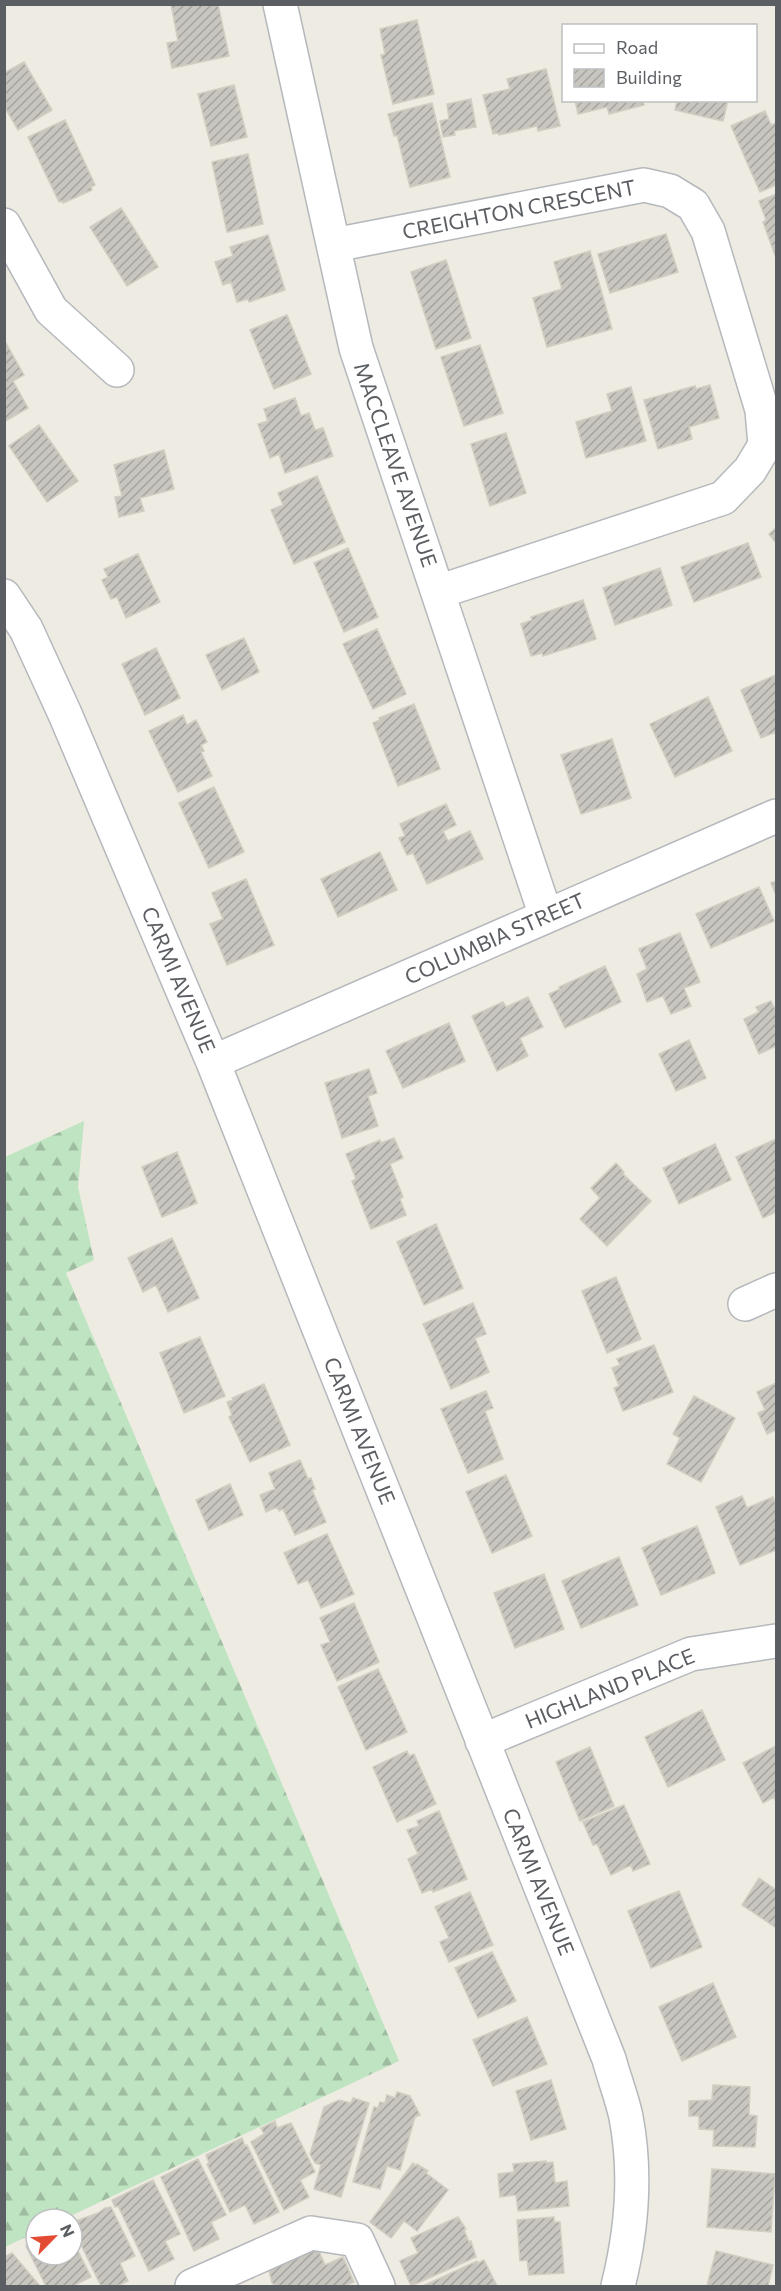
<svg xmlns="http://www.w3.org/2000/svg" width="781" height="2291" viewBox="0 0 781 2291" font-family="Commissioner,sans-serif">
<defs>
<pattern id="forest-firs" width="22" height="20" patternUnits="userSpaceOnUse" patternTransform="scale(1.5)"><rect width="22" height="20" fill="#bfe4c1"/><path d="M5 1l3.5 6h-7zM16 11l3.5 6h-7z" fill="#9ebca0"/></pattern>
<pattern id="building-hatch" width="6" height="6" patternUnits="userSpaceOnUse" patternTransform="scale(1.5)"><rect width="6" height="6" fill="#c8c6bf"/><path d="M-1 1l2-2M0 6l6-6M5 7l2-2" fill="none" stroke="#a5a49f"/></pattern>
</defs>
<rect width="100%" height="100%" fill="#edebe2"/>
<path fill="url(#forest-firs)" d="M 84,1121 L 78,1187 L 94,1260 L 66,1273 L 399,2061 L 64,2219 L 36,2219 L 36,2232 L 5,2247 L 5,1157 Z"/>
<path fill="url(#building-hatch)" stroke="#d1cdc1" stroke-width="1.5" d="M 171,4 L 218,4 L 229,56 L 172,68 L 167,43 L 178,41 Z
M 417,20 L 434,94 L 393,104 L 381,55 L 385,54 L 380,29 Z
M 24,62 L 52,110 L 18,130 L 4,106 L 4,73 Z
M 546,69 L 560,126 L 538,131 L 537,126 L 499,135 L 498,133 L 493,134 L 483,95 L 510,89 L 507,79 Z
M 234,85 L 247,137 L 211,146 L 198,94 Z
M 471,99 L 476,127 L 454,131 L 455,135 L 443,137 L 440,121 L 449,119 L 447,104 Z
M 575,100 L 643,100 L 644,105 L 609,114 L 607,107 L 578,114 Z
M 677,100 L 728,100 L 723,121 L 675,110 Z
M 432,103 L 450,177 L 410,187 L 397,135 L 394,136 L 388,114 Z
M 765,111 L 771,125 L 776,123 L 776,185 L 760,192 L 731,126 Z
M 65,120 L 95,185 L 91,187 L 92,190 L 63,203 L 61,201 L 59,202 L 28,137 Z
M 248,154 L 263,224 L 227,232 L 212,162 Z
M 776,194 L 776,258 L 763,222 L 766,220 L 759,201 Z
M 121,208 L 158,267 L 127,286 L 90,227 Z
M 666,234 L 678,272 L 610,293 L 598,254 Z
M 268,235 L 285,290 L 249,302 L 248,299 L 237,302 L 231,282 L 223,285 L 215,262 L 233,256 L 230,247 Z
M 590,251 L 612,329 L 547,347 L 533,298 L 562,289 L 554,262 Z
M 446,260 L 471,338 L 436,349 L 411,272 Z
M 287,315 L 311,374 L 274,389 L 250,330 Z
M 6,343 L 24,375 L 13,381 L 28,408 L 4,422 L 4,344 Z
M 480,345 L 503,413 L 464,426 L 441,357 Z
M 710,385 L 719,418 L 689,427 L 692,439 L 658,449 L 644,400 L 695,386 L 696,389 Z
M 631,387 L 646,441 L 586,458 L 576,422 L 612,411 L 607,394 Z
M 295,398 L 301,416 L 309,413 L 315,430 L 323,428 L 333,456 L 285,473 L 279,454 L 270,458 L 258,424 L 268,421 L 264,409 Z
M 39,425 L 78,481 L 47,502 L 9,446 Z
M 506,433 L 526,493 L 490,506 L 471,444 Z
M 164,450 L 174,489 L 140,498 L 144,511 L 119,517 L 115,497 L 122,496 L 114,465 Z
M 317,476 L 345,542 L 294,564 L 271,510 L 283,505 L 278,493 Z
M 776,528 L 776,543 L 769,534 Z
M 748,543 L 761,577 L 694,602 L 681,567 Z
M 348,548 L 378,617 L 344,632 L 314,563 Z
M 138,554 L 160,602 L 126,618 L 117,597 L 111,599 L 102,580 L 108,577 L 104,569 Z
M 660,568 L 672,605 L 615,625 L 603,588 Z
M 583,600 L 596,639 L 543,656 L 542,653 L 531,656 L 521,624 L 532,620 L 531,617 Z
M 377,629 L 406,694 L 373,709 L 343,644 Z
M 244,638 L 259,672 L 222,690 L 206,655 Z
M 156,648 L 180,698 L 145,715 L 122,664 Z
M 776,675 L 776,732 L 761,738 L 741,690 Z
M 708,697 L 732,751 L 675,777 L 650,724 Z
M 414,704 L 440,769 L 398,786 L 373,723 L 380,720 L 379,718 Z
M 183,715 L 187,725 L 196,720 L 207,742 L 201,745 L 204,751 L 201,752 L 212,776 L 178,792 L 149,731 Z
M 612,739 L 631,798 L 581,814 L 561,755 Z
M 214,787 L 244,852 L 209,868 L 179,803 Z
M 446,804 L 456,825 L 443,831 L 448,841 L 470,831 L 483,859 L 427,884 L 413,853 L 407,855 L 399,838 L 405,836 L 400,824 Z
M 380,852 L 397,890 L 338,917 L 321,879 Z
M 246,879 L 274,945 L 227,965 L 210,924 L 223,919 L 212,893 Z
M 776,881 L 776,895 L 771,883 Z
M 759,887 L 774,921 L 711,948 L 696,914 Z
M 680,933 L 700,982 L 684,988 L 691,1006 L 671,1014 L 663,996 L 647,1002 L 637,974 L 647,969 L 639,949 Z
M 605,966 L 621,1002 L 565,1028 L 549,994 L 560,989 L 559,987 Z
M 528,997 L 543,1027 L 520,1038 L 528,1056 L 497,1071 L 472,1016 L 503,1002 L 506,1007 Z
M 771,1001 L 776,1011 L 776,1046 L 759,1054 L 744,1019 L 759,1012 L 756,1007 Z
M 449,1023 L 465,1061 L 403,1088 L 386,1051 Z
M 689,1040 L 706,1078 L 676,1091 L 659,1054 Z
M 369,1069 L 377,1093 L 368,1096 L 378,1126 L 342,1138 L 325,1083 Z
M 394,1138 L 403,1158 L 390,1164 L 403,1197 L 400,1199 L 406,1215 L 371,1229 L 352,1181 L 356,1179 L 346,1154 L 380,1140 L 381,1143 Z
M 776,1139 L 776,1212 L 763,1218 L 736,1157 Z
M 715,1144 L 731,1180 L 679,1204 L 663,1168 Z
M 177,1152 L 197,1203 L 162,1217 L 142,1167 Z
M 616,1163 L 624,1172 L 623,1174 L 651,1201 L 607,1246 L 580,1219 L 600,1198 L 591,1188 Z
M 436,1224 L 463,1288 L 424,1305 L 397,1242 Z
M 172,1238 L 199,1298 L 168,1312 L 156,1285 L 143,1292 L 128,1258 Z
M 616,1277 L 641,1339 L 607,1353 L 582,1291 Z
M 473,1303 L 486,1334 L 475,1338 L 489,1372 L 451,1389 L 423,1324 Z
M 200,1337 L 225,1396 L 184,1413 L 160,1353 Z
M 654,1345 L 673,1392 L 623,1411 L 614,1388 L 619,1386 L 612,1368 L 620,1365 L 617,1359 Z
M 776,1383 L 776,1430 L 767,1434 L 758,1413 L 765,1410 L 757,1392 Z
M 264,1384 L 290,1445 L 250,1462 L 229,1417 L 232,1415 L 227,1402 L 233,1400 L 232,1398 Z
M 486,1391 L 493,1408 L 485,1411 L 503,1459 L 468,1473 L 441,1409 Z
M 694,1396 L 735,1418 L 701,1482 L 667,1464 L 680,1438 L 673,1434 Z
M 300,1460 L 308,1479 L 311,1478 L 315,1489 L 312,1490 L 326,1522 L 295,1535 L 283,1509 L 279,1511 L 277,1507 L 266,1512 L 260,1495 L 275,1489 L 269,1473 Z
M 506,1475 L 532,1536 L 492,1553 L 466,1492 Z
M 230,1484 L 243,1515 L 209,1530 L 196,1500 Z
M 742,1496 L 747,1508 L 773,1497 L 776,1505 L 776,1550 L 740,1565 L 716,1507 Z
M 697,1526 L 715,1573 L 661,1595 L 642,1548 Z
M 327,1534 L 354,1594 L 321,1608 L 308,1580 L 298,1584 L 284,1553 Z
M 619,1557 L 638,1605 L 581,1628 L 562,1581 Z
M 544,1574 L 564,1629 L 515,1648 L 494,1593 Z
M 354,1603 L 379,1662 L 337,1681 L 321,1645 L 330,1642 L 320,1618 Z
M 378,1669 L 407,1732 L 366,1750 L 338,1687 Z
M 702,1710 L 725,1760 L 668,1787 L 645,1737 Z
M 776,1746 L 776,1803 L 774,1797 L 763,1803 L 743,1763 Z
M 590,1747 L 614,1806 L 580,1821 L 556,1762 Z
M 407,1751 L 409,1756 L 414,1754 L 436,1804 L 397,1822 L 373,1767 Z
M 624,1805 L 650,1864 L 633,1871 L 631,1865 L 611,1875 L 597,1844 L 593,1845 L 583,1822 Z
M 439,1811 L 467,1879 L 433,1892 L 432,1889 L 422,1893 L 408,1859 L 418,1854 L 407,1830 L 419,1826 L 417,1821 Z
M 759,1878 L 776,1890 L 776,1924 L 775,1927 L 742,1905 Z
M 679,1891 L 702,1947 L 651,1968 L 628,1911 Z
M 470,1892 L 493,1945 L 449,1962 L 440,1942 L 449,1938 L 435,1907 Z
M 492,1952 L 516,2001 L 478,2018 L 455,1968 Z
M 713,1983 L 736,2037 L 682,2061 L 659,2007 Z
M 527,2017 L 547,2064 L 493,2086 L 473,2040 Z
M 551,2080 L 566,2129 L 531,2140 L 516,2091 Z
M 713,2085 L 750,2087 L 749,2115 L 757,2116 L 755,2147 L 713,2146 L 714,2130 L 699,2129 L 699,2116 L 689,2116 L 689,2101 L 712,2100 Z
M 397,2092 L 410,2096 L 420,2115 L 415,2117 L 400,2170 L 387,2166 L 380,2189 L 353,2182 L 374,2107 L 378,2108 L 380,2102 L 385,2103 L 387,2095 L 395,2098 Z
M 353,2098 L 369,2103 L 341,2197 L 314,2189 L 321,2165 L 315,2163 L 310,2154 L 324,2107 L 339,2100 L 351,2103 Z
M 275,2121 L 277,2128 L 291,2123 L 315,2172 L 300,2180 L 309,2197 L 284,2210 L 251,2142 L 264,2134 L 261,2128 Z
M 242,2138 L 245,2146 L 247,2145 L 279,2212 L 254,2224 L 245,2205 L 230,2212 L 207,2164 L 209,2163 L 206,2155 Z
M 198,2159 L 226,2215 L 211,2222 L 219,2239 L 194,2251 L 161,2177 Z
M 546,2161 L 546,2163 L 553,2162 L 555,2183 L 567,2181 L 569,2206 L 518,2211 L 516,2195 L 500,2197 L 498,2174 L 514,2172 L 513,2164 Z
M 413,2163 L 416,2166 L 417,2164 L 428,2171 L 426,2173 L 448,2190 L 417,2231 L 404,2221 L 391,2238 L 370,2222 Z
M 712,2169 L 775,2174 L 771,2232 L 707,2227 Z
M 153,2180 L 180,2234 L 165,2241 L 174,2259 L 149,2271 L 118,2206 L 115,2207 L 112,2200 Z
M 111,2207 L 135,2256 L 120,2263 L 128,2281 L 117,2286 L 101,2286 L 72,2226 L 76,2221 L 98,2213 L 105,2208 Z
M 458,2217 L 466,2229 L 464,2230 L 469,2242 L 471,2241 L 476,2257 L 411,2286 L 400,2261 L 418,2253 L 411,2238 Z
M 554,2217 L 554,2222 L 560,2222 L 564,2273 L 529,2275 L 527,2260 L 520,2261 L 517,2220 Z
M 72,2239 L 91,2277 L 75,2285 L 76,2286 L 46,2286 L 26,2246 L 36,2240 L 36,2255 L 72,2255 Z
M 318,2249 L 325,2265 L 343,2257 L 354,2282 L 344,2286 L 276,2286 L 272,2283 L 269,2270 Z
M 716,2251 L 773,2265 L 768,2286 L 707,2286 Z
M 12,2253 L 40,2286 L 4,2286 L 4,2257 Z
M 484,2260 L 497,2286 L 423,2286 L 477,2261 L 478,2263 Z"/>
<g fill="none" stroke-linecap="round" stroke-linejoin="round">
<defs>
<path id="minor" d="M 280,4 L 356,348 L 546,916
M 4,225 L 51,310 L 117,370
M 334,245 L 644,185 L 670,191 L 693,205 L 708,231 L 762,410 L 765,445 L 750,470 L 723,498 L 438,592
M 4,596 L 26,629 L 65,714 L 213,1062 L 609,2059 C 614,2078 622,2098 626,2117 C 637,2175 632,2230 618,2286
M 213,1062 L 776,816
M 745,1304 L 776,1290
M 482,1741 L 691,1654 L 776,1641
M 192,2286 L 311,2233 L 357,2240 L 378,2286"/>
</defs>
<use href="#minor" stroke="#b5b8bc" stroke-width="36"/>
<use href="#minor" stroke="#fff" stroke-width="33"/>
</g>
<g text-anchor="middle" stroke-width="4.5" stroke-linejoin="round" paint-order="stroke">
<g font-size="21" fill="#5b5e62" stroke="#fff">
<text transform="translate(519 210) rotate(-11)" y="7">CREIGHTON CRESCENT</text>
<text transform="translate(395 465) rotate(71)" y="7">MACCLEAVE AVENUE</text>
<text transform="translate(495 939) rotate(-24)" y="7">COLUMBIA STREET</text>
<text transform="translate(178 980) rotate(67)" y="7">CARMI AVENUE</text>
<text transform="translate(359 1431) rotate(68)" y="7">CARMI AVENUE</text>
<text transform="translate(610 1689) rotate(-22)" y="7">HIGHLAND PLACE</text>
<text transform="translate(538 1882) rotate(68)" y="7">CARMI AVENUE</text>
</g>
</g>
<rect width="781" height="2291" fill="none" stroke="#5b5e62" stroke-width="12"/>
<rect x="562" y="24" width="195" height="78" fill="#ffffff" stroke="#bdbfc0" stroke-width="1.5"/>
<rect x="574" y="44" width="30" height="9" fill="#ffffff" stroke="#bdbfc0" stroke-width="1.5"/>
<text x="616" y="54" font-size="18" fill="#5b5e62">Road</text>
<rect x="574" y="69" width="30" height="18" fill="url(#building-hatch)" stroke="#bdbfc0" stroke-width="1.5"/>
<text x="616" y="84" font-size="18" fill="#5b5e62">Building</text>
<g transform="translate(54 2237) rotate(65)"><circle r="28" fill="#ffffff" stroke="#bdbfc0" stroke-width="1.5"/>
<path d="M0-4.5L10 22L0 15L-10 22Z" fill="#e34b32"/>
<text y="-9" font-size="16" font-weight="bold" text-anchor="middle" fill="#5b5e62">N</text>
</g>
</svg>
